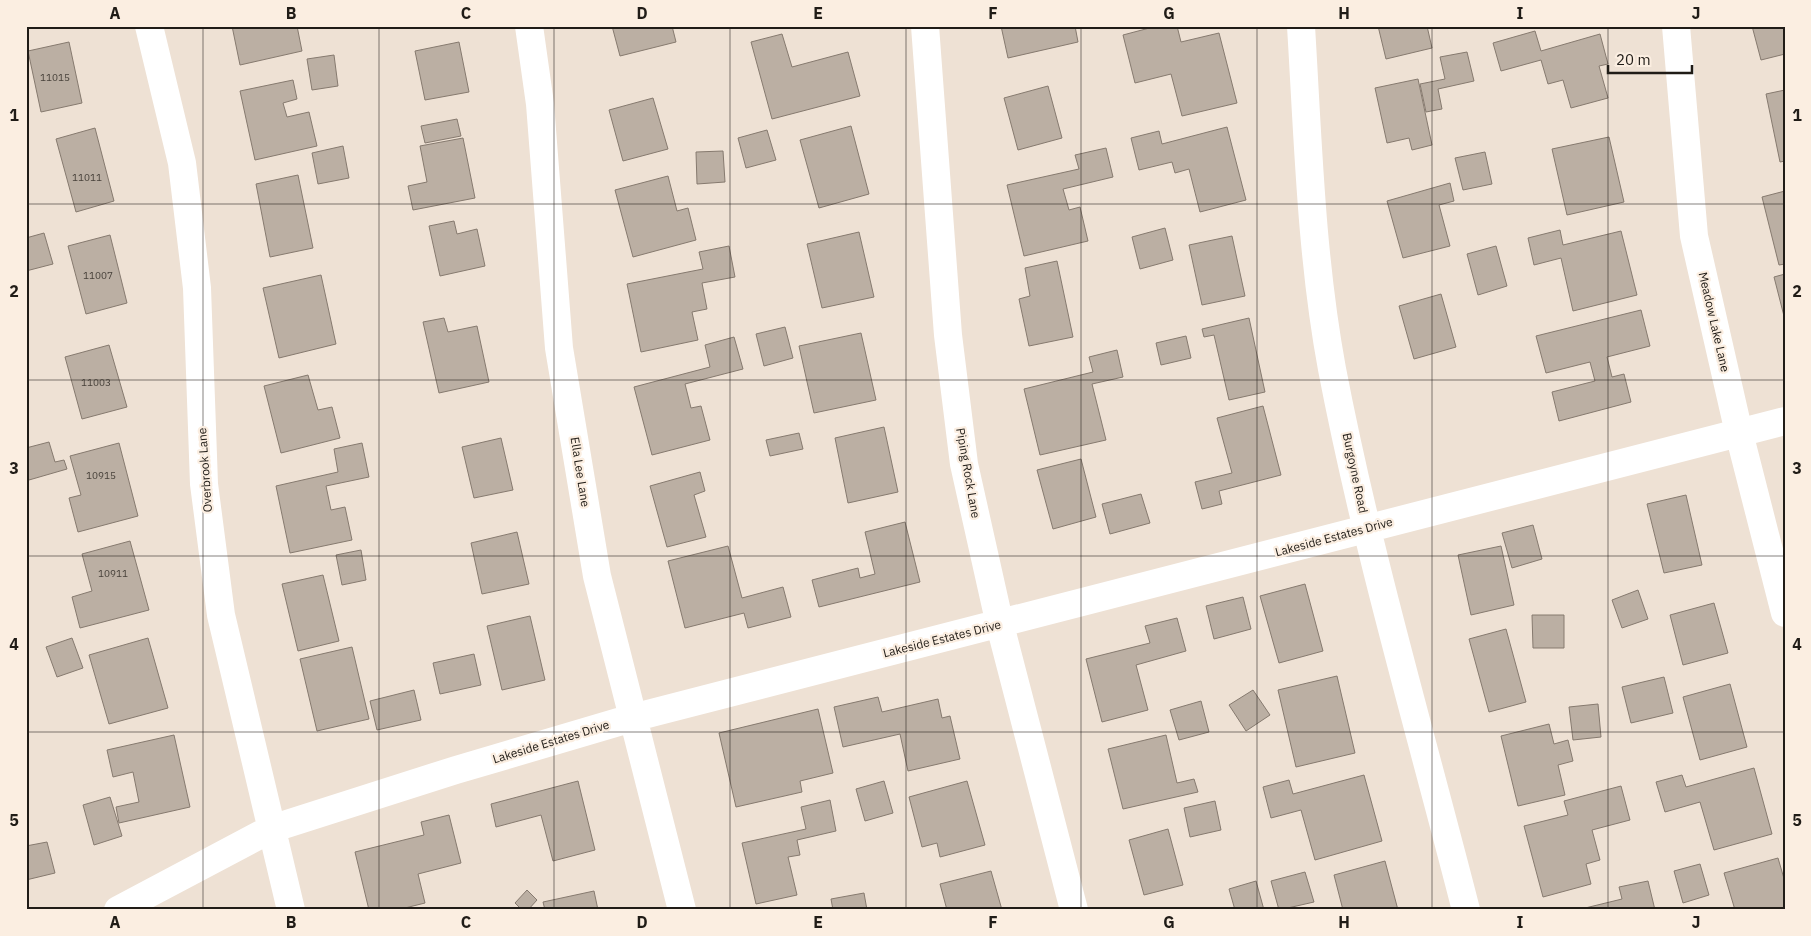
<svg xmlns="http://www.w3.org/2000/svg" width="1811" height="936" viewBox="0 0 1811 936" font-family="'IBM Plex Sans',sans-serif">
<rect width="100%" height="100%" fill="#eee1d4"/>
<path fill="#bbafa3" stroke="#867a6f" d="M 232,26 L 297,26 L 302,51 L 240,65 Z
M 612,26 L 672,26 L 676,42 L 620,56 Z
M 1001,26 L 1075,26 L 1078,42 L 1008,58 Z
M 1157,26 L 1177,26 L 1181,42 L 1219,33 L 1237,103 L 1182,116 L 1171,74 L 1135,83 L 1123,35 Z
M 1378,26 L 1427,26 L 1432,48 L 1386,59 Z
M 1752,26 L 1785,26 L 1785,54 L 1761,60 Z
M 1535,31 L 1541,51 L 1600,34 L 1608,64 L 1599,66 L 1608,98 L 1571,108 L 1563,80 L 1548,84 L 1541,60 L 1501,71 L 1493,43 Z
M 782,34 L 792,67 L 848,52 L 860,96 L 772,119 L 751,42 Z
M 69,42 L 82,103 L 41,112 L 28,51 Z
M 459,42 L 469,92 L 425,100 L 415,51 Z
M 1467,52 L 1474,81 L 1438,89 L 1442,109 L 1426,112 L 1420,84 L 1445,79 L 1440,57 Z
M 334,55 L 338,86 L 312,90 L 307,59 Z
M 1418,79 L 1432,145 L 1412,150 L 1409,138 L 1387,143 L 1375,88 Z
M 293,80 L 297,99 L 283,103 L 287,117 L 309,112 L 317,146 L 255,160 L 240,91 Z
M 1048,86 L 1062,138 L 1018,150 L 1004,98 Z
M 1785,90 L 1785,161 L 1780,162 L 1766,94 Z
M 653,98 L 668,149 L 623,161 L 609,110 Z
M 457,119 L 461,136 L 425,143 L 421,126 Z
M 851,126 L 869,194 L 819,208 L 800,140 Z
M 1227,127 L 1246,200 L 1200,212 L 1189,169 L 1175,173 L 1172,162 L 1139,170 L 1131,138 L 1159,131 L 1162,144 Z
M 95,128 L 114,201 L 76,212 L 56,139 Z
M 767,130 L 776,160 L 746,168 L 738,138 Z
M 1609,137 L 1624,202 L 1567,215 L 1552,149 Z
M 463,138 L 475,198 L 413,210 L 408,186 L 427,182 L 420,146 Z
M 343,146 L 349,178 L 318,184 L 312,153 Z
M 1106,148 L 1113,177 L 1063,189 L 1069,210 L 1080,207 L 1088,241 L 1024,256 L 1007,185 L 1079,169 L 1075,155 Z
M 723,151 L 725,182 L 697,184 L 696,152 Z
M 1485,152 L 1492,184 L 1463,190 L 1455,158 Z
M 298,175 L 313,248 L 270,257 L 256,184 Z
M 668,176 L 677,211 L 688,208 L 696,240 L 633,257 L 615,190 Z
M 1450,183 L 1454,201 L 1439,205 L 1450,246 L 1403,258 L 1387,201 Z
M 1785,191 L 1785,264 L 1779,265 L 1762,197 Z
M 454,221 L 457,234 L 477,229 L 485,266 L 440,276 L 429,226 Z
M 1165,228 L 1173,260 L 1140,269 L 1132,237 Z
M 1560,230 L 1563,245 L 1621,231 L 1637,295 L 1573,311 L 1561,258 L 1534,265 L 1528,238 Z
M 859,232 L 874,297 L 822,308 L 807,244 Z
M 44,233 L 53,264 L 26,271 L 26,238 Z
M 110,235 L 127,303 L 86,314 L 68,246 Z
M 1232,236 L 1245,296 L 1202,305 L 1189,245 Z
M 729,246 L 735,277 L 702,283 L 707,309 L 692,312 L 698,340 L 641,352 L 627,284 L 703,269 L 699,252 Z
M 1496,246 L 1507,286 L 1478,295 L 1467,254 Z
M 1057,261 L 1073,337 L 1029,346 L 1019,299 L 1030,296 L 1025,268 Z
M 1785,274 L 1785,320 L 1774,277 Z
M 321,275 L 336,344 L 279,358 L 263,288 Z
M 1441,294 L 1456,347 L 1414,359 L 1399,306 Z
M 1641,310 L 1650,346 L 1607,357 L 1612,377 L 1624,374 L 1631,402 L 1559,421 L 1552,392 L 1595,381 L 1590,362 L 1546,373 L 1536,336 Z
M 444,318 L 448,332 L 477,326 L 489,382 L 439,393 L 423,322 Z
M 1249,318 L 1265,392 L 1229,400 L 1214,335 L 1204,337 L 1202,329 Z
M 785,327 L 793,358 L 764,366 L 756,334 Z
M 861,333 L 876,400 L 814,413 L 799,346 Z
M 1186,336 L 1191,358 L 1161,365 L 1156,343 Z
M 734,337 L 743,369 L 685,384 L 691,408 L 701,406 L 710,440 L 652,455 L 634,387 L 710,367 L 705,345 Z
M 109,345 L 127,407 L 82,419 L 65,357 Z
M 1117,350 L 1123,377 L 1092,384 L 1106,440 L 1040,455 L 1024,389 L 1093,372 L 1089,357 Z
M 308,375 L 318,410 L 332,407 L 340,438 L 281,453 L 264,386 Z
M 1263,406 L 1281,475 L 1219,491 L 1222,504 L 1202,509 L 1195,482 L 1232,473 L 1217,418 Z
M 884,427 L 898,492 L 848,503 L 835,438 Z
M 799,433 L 803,449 L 770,456 L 766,440 Z
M 501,438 L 513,490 L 474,498 L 462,447 Z
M 49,442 L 55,462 L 64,460 L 67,469 L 29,480 L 26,470 L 26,448 Z
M 119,443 L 138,516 L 78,532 L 69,498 L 81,495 L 70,456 Z
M 362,443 L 369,477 L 326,486 L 331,510 L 345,507 L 352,540 L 290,553 L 276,486 L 338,472 L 334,449 Z
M 1081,459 L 1096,517 L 1053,529 L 1037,470 Z
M 700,472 L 705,491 L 694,495 L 706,537 L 667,547 L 650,486 Z
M 1141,494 L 1150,523 L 1110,534 L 1102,504 Z
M 1686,495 L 1702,565 L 1664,573 L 1647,504 Z
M 905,522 L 920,582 L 819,607 L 812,580 L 858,568 L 860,578 L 875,574 L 865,532 Z
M 1533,525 L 1542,559 L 1512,568 L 1502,533 Z
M 517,532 L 529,584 L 482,594 L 471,543 Z
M 130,541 L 149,610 L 80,628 L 72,597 L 92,591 L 82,554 Z
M 728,546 L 742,598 L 783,587 L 791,617 L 748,628 L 744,613 L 685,628 L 668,561 Z
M 1501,546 L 1514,605 L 1471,615 L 1458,555 Z
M 361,550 L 366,580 L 342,585 L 336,555 Z
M 323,575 L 339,641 L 298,651 L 282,584 Z
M 1305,584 L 1323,651 L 1279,663 L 1260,596 Z
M 1638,590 L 1648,619 L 1622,628 L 1612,600 Z
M 1243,597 L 1251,629 L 1214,639 L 1206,606 Z
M 1714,603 L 1728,653 L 1683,665 L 1670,615 Z
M 1532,615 L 1564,615 L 1564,648 L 1533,648 Z
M 530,616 L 545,680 L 502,690 L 487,626 Z
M 1177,618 L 1186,651 L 1136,665 L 1148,710 L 1102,722 L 1086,659 L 1150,643 L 1145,626 Z
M 1506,629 L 1526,702 L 1489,712 L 1469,639 Z
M 72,638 L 83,668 L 57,677 L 46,647 Z
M 148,638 L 168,708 L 109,724 L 89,655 Z
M 352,647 L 369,719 L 317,731 L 300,659 Z
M 474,654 L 481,685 L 440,694 L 433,663 Z
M 1337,676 L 1355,753 L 1296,767 L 1278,690 Z
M 1664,677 L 1673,713 L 1631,723 L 1622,687 Z
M 1730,684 L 1747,747 L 1700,760 L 1683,697 Z
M 414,690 L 421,720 L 377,730 L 370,701 Z
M 1253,690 L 1270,715 L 1246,731 L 1229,705 Z
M 878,697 L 882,712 L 938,699 L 942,718 L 950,716 L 960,759 L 908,771 L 900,734 L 843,747 L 834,707 Z
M 1201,701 L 1209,732 L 1179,740 L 1170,710 Z
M 1598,704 L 1601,737 L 1573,740 L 1569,707 Z
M 818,709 L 833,773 L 800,781 L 802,792 L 736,807 L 719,733 Z
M 1549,724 L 1554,744 L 1568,740 L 1573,761 L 1558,765 L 1565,795 L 1518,806 L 1501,736 Z
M 174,735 L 190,807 L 119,823 L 116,807 L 139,802 L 133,772 L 113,777 L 107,750 Z
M 1166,735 L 1177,783 L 1194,779 L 1198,792 L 1123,809 L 1108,749 Z
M 1754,768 L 1772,834 L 1714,850 L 1700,802 L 1665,812 L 1656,782 L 1682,775 L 1686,787 Z
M 1364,775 L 1382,841 L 1315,860 L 1301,810 L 1271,818 L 1263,787 L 1289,780 L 1293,794 Z
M 578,781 L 595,850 L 553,861 L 541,815 L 496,827 L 491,804 Z
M 884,781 L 893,813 L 865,821 L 856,789 Z
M 967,781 L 985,845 L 940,857 L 937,843 L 922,847 L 909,797 Z
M 1621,786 L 1630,820 L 1592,830 L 1600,860 L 1586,864 L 1591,884 L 1543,897 L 1524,826 L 1568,815 L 1564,801 Z
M 110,797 L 122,836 L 94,845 L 83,805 Z
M 830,800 L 836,831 L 797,840 L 800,855 L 788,857 L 797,895 L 756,904 L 742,843 L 806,829 L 801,807 Z
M 1215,801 L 1221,830 L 1190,837 L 1184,808 Z
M 449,815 L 461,863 L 418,874 L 425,903 L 397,910 L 369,910 L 355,852 L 424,835 L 421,822 Z
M 1168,829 L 1183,885 L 1144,895 L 1129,840 Z
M 47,842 L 55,873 L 26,880 L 26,846 Z
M 1778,858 L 1785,882 L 1785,910 L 1735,910 L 1724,873 Z
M 1385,861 L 1398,910 L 1343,910 L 1334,875 Z
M 1700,864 L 1709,895 L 1683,903 L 1674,871 Z
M 991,871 L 1002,910 L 947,910 L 940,884 Z
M 1305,872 L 1314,902 L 1279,910 L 1271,881 Z
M 1256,881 L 1264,910 L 1235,910 L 1229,889 Z
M 1648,881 L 1655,910 L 1577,910 L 1622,899 L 1619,887 Z
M 527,890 L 537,900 L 528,910 L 522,910 L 515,903 Z
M 594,891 L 598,910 L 545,910 L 543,902 Z
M 864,893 L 867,910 L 833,910 L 831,899 Z"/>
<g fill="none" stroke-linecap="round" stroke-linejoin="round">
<path stroke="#fff" stroke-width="28" d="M 149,26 L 182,163 L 197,288 L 204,484 L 221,615 L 291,910
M 529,26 L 540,104 L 559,348 L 597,576 L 682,910
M 925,26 L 948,335 L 964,464 L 1000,625 L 1074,910
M 1301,26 C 1308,140 1311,256 1332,369 C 1367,551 1420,730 1466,910
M 1676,26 L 1694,236 L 1739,433 L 1785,613
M 118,910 L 271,829 L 456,770 L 632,718 L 1785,421"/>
</g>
<path fill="none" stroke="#201c17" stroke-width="1" stroke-opacity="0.55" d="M 203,26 L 203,910M 379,26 L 379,910M 554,26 L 554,910M 730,26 L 730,910M 906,26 L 906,910M 1081,26 L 1081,910M 1257,26 L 1257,910M 1432,26 L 1432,910M 1608,26 L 1608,910M 26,204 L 1785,204M 26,380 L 1785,380M 26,556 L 1785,556M 26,732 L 1785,732"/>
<g text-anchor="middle" stroke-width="4.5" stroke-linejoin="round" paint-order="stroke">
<g font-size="10" fill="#47413a">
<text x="55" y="81">11015</text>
<text x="87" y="181">11011</text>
<text x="98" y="279">11007</text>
<text x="96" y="386">11003</text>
<text x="101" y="479">10915</text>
<text x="113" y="577">10911</text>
</g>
<g font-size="12" fill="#201c17" stroke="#fbeee1">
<text transform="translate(1714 322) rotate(77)" y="4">Meadow Lake Lane</text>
<text transform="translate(205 470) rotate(-94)" y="4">Overbrook Lane</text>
<text transform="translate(580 472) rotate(81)" y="4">Ella Lee Lane</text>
<text transform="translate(968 473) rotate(80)" y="4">Piping Rock Lane</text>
<text transform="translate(1355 473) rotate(78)" y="4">Burgoyne Road</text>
<text transform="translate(1334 537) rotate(-15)" y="4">Lakeside Estates Drive</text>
<text transform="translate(942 639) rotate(-14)" y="4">Lakeside Estates Drive</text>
<text transform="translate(551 742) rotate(-17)" y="4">Lakeside Estates Drive</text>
</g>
</g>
<rect width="1811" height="936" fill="none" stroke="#fbeee1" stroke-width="55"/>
<path d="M1608 65v8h84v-8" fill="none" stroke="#201c17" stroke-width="2.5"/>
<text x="1616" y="65" font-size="15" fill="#201c17" stroke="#fbeee1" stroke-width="4" paint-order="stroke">20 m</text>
<rect x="28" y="28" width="1756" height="880" fill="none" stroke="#201c17" stroke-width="2"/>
<g font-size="16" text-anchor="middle" font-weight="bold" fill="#201c17">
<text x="115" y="19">A</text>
<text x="291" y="19">B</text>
<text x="466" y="19">C</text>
<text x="642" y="19">D</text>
<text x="818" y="19">E</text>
<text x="993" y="19">F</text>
<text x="1169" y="19">G</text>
<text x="1344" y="19">H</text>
<text x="1520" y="19">I</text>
<text x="1696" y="19">J</text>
<text x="14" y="121">1</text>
<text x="1797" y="121">1</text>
<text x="14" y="297">2</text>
<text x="1797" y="297">2</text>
<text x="14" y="474">3</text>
<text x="1797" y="474">3</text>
<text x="14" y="650">4</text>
<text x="1797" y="650">4</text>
<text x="14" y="826">5</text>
<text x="1797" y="826">5</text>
<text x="115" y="928">A</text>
<text x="291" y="928">B</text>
<text x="466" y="928">C</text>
<text x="642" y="928">D</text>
<text x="818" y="928">E</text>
<text x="993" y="928">F</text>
<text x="1169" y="928">G</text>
<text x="1344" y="928">H</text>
<text x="1520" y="928">I</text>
<text x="1696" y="928">J</text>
</g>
</svg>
